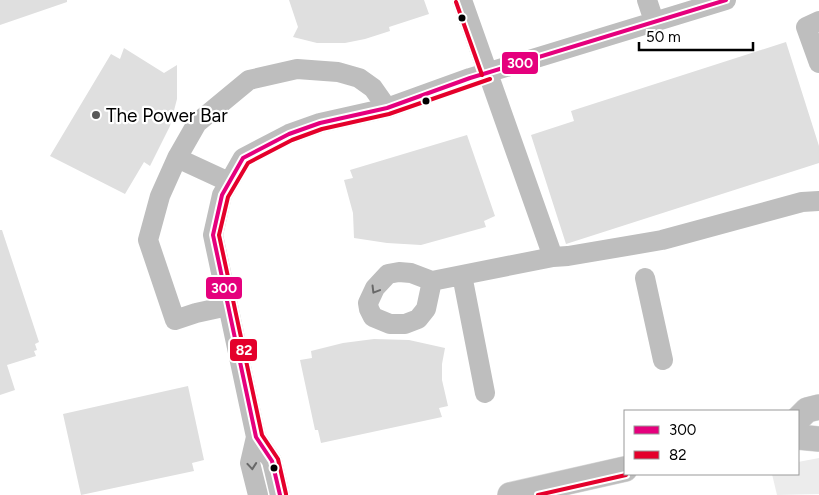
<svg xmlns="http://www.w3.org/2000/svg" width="819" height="495" viewBox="0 0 819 495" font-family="Figtree,sans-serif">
<rect width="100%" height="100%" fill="#fff"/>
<path fill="#ececec" d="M 819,458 L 819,494 L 777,495 L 772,474 L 798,474 L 798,462 Z"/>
<path fill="#dfdfdf" d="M 0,0 L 67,0 L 67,2 L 0,25 Z
M 289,0 L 424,0 L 429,14 L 389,27 L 390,31 L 365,39 L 345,43 L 317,43 L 293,37 L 298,27 Z
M 786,42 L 819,146 L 819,163 L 566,244 L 531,135 L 574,121 L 571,111 Z
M 124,48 L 164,73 L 177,65 L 177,99 L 170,126 L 150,166 L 144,162 L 125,194 L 50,156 L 111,54 L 120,59 Z
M 467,135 L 495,216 L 484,221 L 486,227 L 421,245 L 387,243 L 354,238 L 353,213 L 344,180 L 353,178 L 350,170 Z
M 0,230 L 2,230 L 39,342 L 35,344 L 37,350 L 34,351 L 36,356 L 7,365 L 15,390 L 0,395 Z
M 374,339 L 409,340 L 445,348 L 442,364 L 442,380 L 448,406 L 439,408 L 442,417 L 321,443 L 318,430 L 315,430 L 300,360 L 312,358 L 311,351 L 343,343 Z
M 188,386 L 204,460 L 192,463 L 194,471 L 81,495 L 63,414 Z"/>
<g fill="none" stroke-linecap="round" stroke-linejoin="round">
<defs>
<path id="major" d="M 798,419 L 807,410 L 819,407
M 798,437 L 819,439
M 510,495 L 625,469"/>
</defs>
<use href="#major" stroke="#dbdbdb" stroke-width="26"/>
<path stroke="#bebebe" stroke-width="20" d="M 462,0 L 553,257
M 647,0 L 654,21
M 819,21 L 806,27 L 819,63
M 177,158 L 229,182
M 462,275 L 485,393
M 645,278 L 663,360
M 432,281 L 426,309 L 418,319 L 405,324 L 390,324 L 373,317 L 369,309 L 368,303 L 375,288 L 388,274 L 399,272 L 411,273 L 432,281 L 553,257 L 568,256 L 662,240 L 802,202 L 819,201
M 228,306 L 196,313 L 175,320 L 148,240 L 160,196 L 177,158 L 197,123 L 249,80 L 297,69 L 338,72 L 359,78 L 373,88 L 387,108
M 256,437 L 250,463 L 258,495
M 280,495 L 272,461 L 256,437 L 213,235 L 222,195 L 243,158 L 289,134 L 320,123 L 387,108 L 470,78 L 726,0"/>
<use href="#major" stroke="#bebebe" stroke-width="25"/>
<defs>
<path id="bus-1" d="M 280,495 L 272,461 L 256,437 L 213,235 L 222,195 L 243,158 L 289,134 L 320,123 L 387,108 L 470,78 L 726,0"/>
<path id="bus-2" d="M 456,2 L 482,75
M 286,494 L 278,459 L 262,435 L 219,235 L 228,197 L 248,163 L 292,140 L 322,129 L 389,114 L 490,79
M 538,495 L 626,475"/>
</defs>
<use href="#bus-1" stroke="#fff" stroke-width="8"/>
<use href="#bus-2" stroke="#fff" stroke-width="8"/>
<use href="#bus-1" stroke="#e5007d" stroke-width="4"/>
<use href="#bus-2" stroke="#e4002b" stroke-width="4"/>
</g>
<defs><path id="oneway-chevron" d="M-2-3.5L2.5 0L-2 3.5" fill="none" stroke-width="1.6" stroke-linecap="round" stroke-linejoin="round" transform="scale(1.25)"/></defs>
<g stroke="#686868">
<use href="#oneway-chevron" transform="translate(375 290) rotate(121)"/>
<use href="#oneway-chevron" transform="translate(252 466) rotate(85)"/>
</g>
<g fill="#000" stroke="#fff" stroke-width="2">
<circle cx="462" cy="18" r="4.5"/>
<circle cx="426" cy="101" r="4.5"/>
<circle cx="274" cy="468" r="4.5"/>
</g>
<circle fill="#595959" stroke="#fff" stroke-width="2" cx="96" cy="115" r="5"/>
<g text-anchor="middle" stroke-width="4.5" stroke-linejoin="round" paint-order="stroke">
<g font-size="19" fill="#000" stroke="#fff" text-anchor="start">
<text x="106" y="122">The Power Bar</text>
</g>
</g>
<g stroke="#fff" stroke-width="2">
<rect x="501" y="51" width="38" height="24" rx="5" fill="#e5007d"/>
<rect x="205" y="276" width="38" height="24" rx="5" fill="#e5007d"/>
<rect x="229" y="338" width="29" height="24" rx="5" fill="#e4002b"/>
</g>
<g font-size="14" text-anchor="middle" font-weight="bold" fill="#fff">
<text x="520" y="68">300</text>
<text x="224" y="293">300</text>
<text x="244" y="355">82</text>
</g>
<rect x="624" y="410" width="175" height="65" fill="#ffffff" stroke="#999999"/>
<rect x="634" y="426" width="25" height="8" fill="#e5007d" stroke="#999999"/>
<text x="669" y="435" font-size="15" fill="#000000">300</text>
<rect x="634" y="451" width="25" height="8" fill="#e4002b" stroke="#999999"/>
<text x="669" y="460" font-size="15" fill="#000000">82</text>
<path d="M639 42v8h114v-8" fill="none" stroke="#000000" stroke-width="2.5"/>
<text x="646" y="42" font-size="15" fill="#000000" stroke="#ffffff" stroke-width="4" paint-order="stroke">50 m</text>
</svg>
